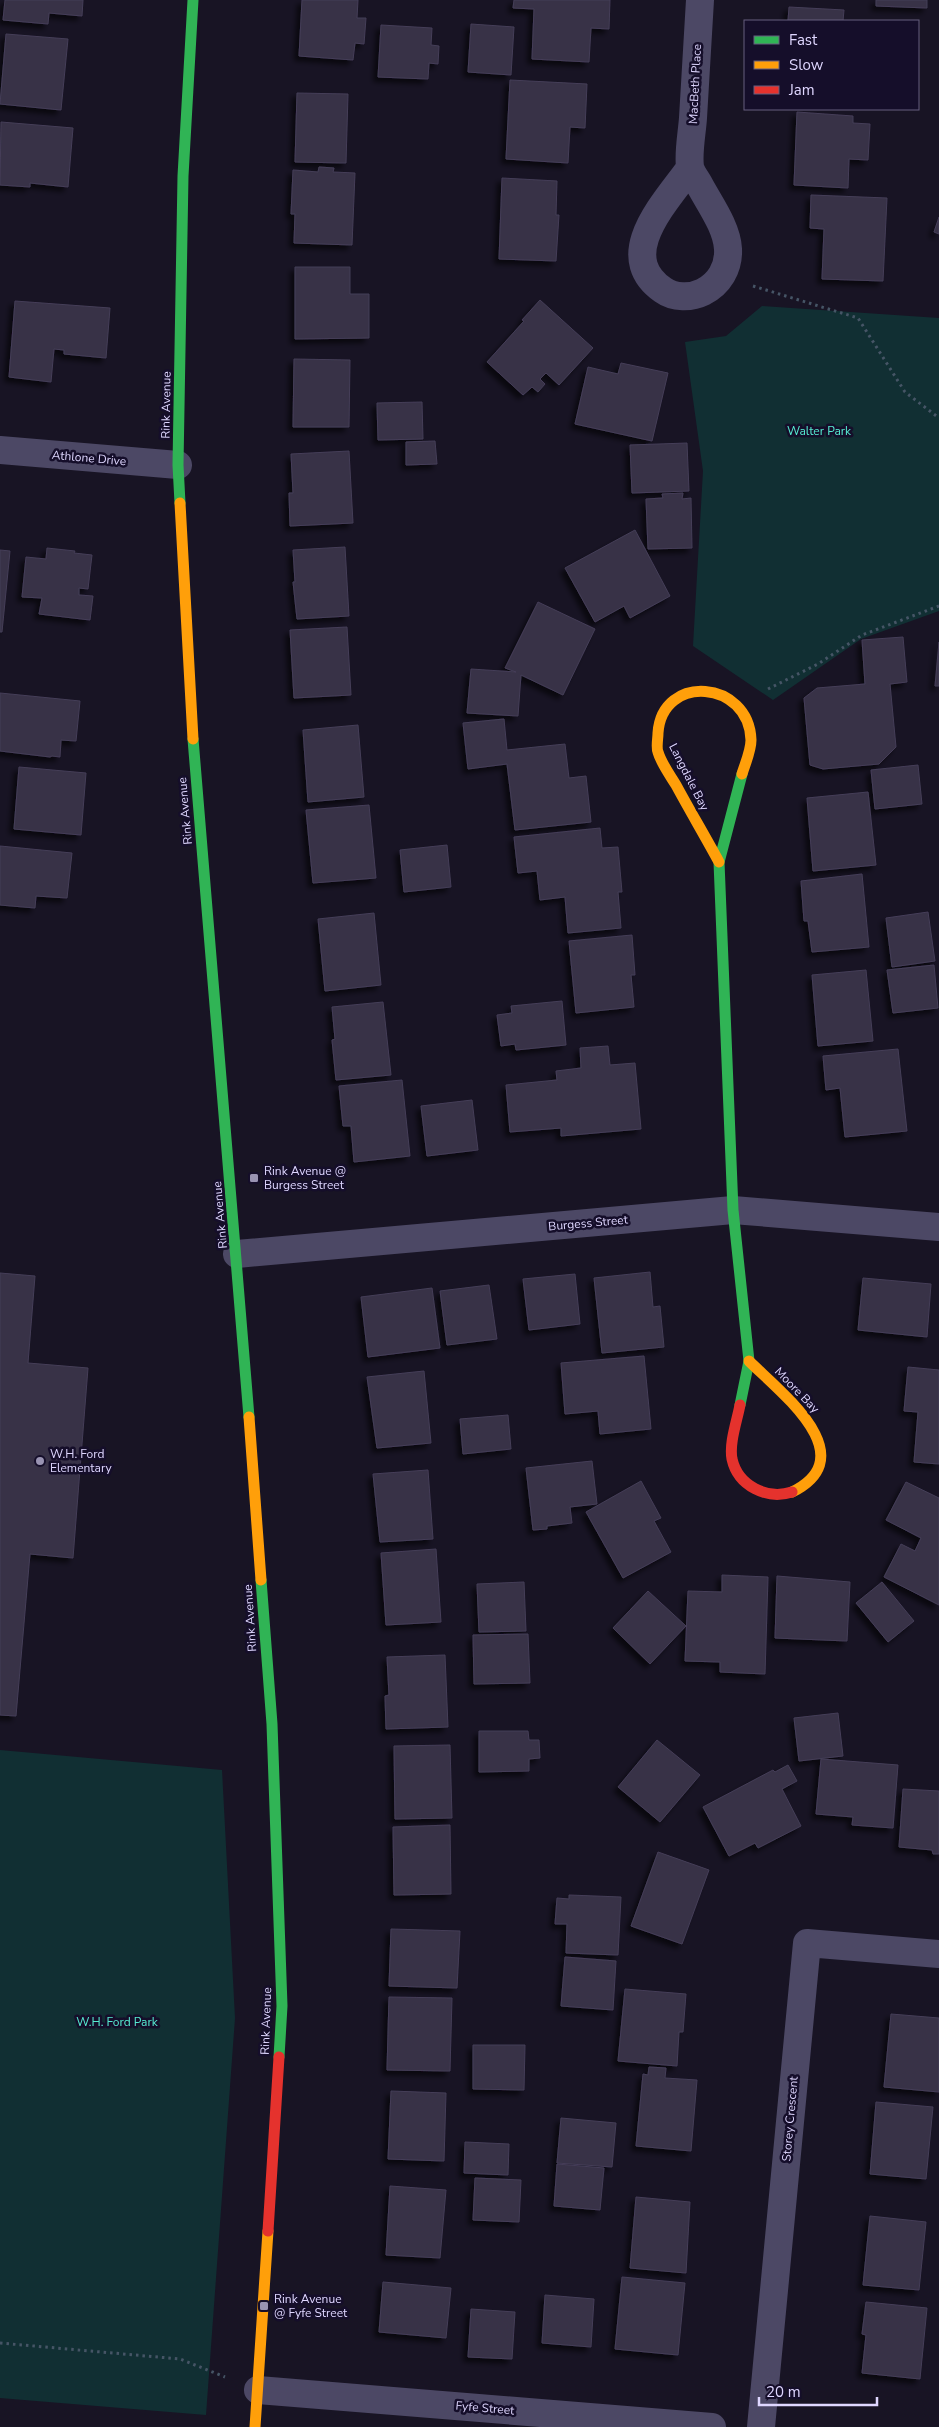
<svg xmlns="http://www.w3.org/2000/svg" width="939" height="2427" viewBox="0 0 939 2427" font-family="'Nunito Sans',sans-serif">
<defs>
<filter id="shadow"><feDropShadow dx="-4.5" dy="4.5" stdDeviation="2.5" flood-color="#0009"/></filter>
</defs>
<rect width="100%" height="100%" fill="#181424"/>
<path fill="#112f33" d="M 762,306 L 939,318 L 939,611 L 861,639 L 773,700 L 693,646 L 703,471 L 685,342 L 726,336 Z
M 0,1750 L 222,1770 L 235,2018 L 206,2415 L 0,2398 Z"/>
<path fill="#373246" stroke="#453e58" filter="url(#shadow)" d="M 5,0 L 83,0 L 82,16 L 49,13 L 48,24 L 3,20 Z
M 302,0 L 358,0 L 357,18 L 366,18 L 364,44 L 355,43 L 353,60 L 299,56 Z
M 514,0 L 610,0 L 609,29 L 591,28 L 589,62 L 532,59 L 534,9 L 513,8 Z
M 876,0 L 927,0 L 927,8 L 876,6 Z
M 789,7 L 844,10 L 843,21 L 788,21 Z
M 471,24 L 514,27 L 511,75 L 468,72 Z
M 381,25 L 432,28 L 431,45 L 439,46 L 438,64 L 429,63 L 428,79 L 378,77 Z
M 6,34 L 68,39 L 61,110 L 0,104 Z
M 510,80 L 587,84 L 585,128 L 570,127 L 568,163 L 506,159 Z
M 297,93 L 348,94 L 346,163 L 295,162 Z
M 797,112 L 853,116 L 853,123 L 870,124 L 868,160 L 849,159 L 848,188 L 794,185 Z
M 1,122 L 73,128 L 68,187 L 30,183 L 30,187 L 0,185 Z
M 319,167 L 334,168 L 333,172 L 355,173 L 352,245 L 294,243 L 295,214 L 291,214 L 293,170 L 318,172 Z
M 502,178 L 557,181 L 556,215 L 559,215 L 556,261 L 499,259 Z
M 811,195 L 887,198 L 883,281 L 822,279 L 824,229 L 810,228 Z
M 939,217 L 939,234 L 934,232 Z
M 295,267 L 350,267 L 350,294 L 369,294 L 369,338 L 295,339 Z
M 540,300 L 593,348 L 559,385 L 546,373 L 540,379 L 545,384 L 538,392 L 532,387 L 523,395 L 487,362 L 524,321 L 522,320 Z
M 15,301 L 110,308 L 106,358 L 64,354 L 64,350 L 54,349 L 51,382 L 9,377 Z
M 294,359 L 350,360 L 349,427 L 293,427 Z
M 621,363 L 668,373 L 652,441 L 575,424 L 588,367 L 618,374 Z
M 422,402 L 423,439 L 378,440 L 377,403 Z
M 435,441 L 437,464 L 406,465 L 406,442 Z
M 687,443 L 689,491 L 632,493 L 630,445 Z
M 349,451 L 353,523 L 290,526 L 289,493 L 293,493 L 291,454 Z
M 683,493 L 682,499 L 691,498 L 692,548 L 648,549 L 646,499 L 663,498 L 662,494 Z
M 635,530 L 670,596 L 630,618 L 624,606 L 595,622 L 565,568 Z
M 345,547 L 349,616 L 297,619 L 293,582 L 295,582 L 293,550 Z
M 47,548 L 75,551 L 74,553 L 92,555 L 88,589 L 79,588 L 79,595 L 93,596 L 90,620 L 39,614 L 42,598 L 22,597 L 26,557 L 46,559 Z
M 0,550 L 10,551 L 2,632 L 0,632 Z
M 538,602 L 595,629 L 563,695 L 521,675 L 518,716 L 467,713 L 471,669 L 516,672 L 505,668 Z
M 347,627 L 351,695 L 294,698 L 290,630 Z
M 903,637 L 907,682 L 890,684 L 896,747 L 879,764 L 823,769 L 810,765 L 804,698 L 817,688 L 865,684 L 862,640 Z
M 939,642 L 939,686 L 935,686 Z
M 0,693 L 80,701 L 76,741 L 61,740 L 60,757 L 52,756 L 50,757 L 0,751 Z
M 504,719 L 507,750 L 565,744 L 569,778 L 586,776 L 591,822 L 515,830 L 507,764 L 468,769 L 463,723 Z
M 358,725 L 364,797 L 308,802 L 303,730 Z
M 918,765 L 922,804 L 875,809 L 871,770 Z
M 19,767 L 86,773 L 81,835 L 14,829 Z
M 868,792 L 876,865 L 813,871 L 807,798 Z
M 369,805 L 376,878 L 313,883 L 306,810 Z
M 600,828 L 602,848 L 618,847 L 622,892 L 618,892 L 621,928 L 568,933 L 565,897 L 540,900 L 537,871 L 518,873 L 514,837 Z
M 447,845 L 451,887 L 404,892 L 400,850 Z
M 0,846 L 72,853 L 67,898 L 36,896 L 35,908 L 0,905 Z
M 862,874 L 869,947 L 812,952 L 808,921 L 804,921 L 801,881 Z
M 928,912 L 935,961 L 892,967 L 886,918 Z
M 374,913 L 381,985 L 325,991 L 318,919 Z
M 632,935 L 635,975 L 631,975 L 634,1007 L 576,1013 L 569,941 Z
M 934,965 L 938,1008 L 893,1013 L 887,970 Z
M 866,970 L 873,1041 L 818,1046 L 812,975 Z
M 562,1001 L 566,1045 L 516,1050 L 515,1044 L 501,1046 L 497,1015 L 512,1013 L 511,1006 Z
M 383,1002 L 391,1075 L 336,1080 L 332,1040 L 335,1039 L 332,1007 Z
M 608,1046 L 610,1065 L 635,1063 L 641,1129 L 561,1136 L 561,1128 L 510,1132 L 506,1085 L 557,1080 L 556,1071 L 581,1068 L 580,1048 Z
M 898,1049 L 907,1131 L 845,1137 L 840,1088 L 826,1090 L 823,1056 Z
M 402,1080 L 410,1156 L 354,1162 L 351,1126 L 343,1126 L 339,1086 Z
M 472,1100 L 478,1150 L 427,1156 L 421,1106 Z
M 650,1272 L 653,1307 L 660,1306 L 664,1347 L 602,1353 L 594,1278 Z
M 0,1273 L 35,1276 L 28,1363 L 88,1368 L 73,1558 L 30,1554 L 16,1716 L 0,1715 Z
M 575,1274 L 580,1324 L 529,1330 L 523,1279 Z
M 863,1278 L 931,1284 L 927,1337 L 858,1330 Z
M 489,1285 L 497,1339 L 447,1345 L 440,1291 Z
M 432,1288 L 440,1348 L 368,1357 L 361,1297 Z
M 644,1356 L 651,1429 L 600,1434 L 598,1411 L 565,1414 L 561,1363 Z
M 908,1367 L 939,1370 L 939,1464 L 914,1462 L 918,1412 L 904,1411 Z
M 424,1371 L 431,1443 L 377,1448 L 367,1377 Z
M 508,1415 L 511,1449 L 463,1454 L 460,1419 Z
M 592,1461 L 597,1504 L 570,1507 L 572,1523 L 547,1526 L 547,1529 L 533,1530 L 526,1468 Z
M 428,1470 L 433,1539 L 380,1542 L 373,1474 Z
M 641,1481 L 661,1518 L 654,1521 L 671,1552 L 623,1578 L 586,1512 Z
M 906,1482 L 939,1498 L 939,1605 L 884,1577 L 901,1544 L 915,1551 L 921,1538 L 886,1520 Z
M 436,1549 L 441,1622 L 386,1625 L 381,1553 Z
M 722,1575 L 768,1577 L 765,1674 L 720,1672 L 720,1662 L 685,1661 L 688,1591 L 722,1592 Z
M 777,1576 L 850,1582 L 847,1641 L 775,1638 Z
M 524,1582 L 526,1631 L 479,1632 L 477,1584 Z
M 882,1582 L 914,1621 L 888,1642 L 856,1603 Z
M 648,1591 L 686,1626 L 650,1664 L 613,1628 Z
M 528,1634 L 530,1683 L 474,1684 L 473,1635 Z
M 445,1655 L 448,1727 L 386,1729 L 385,1696 L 389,1695 L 387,1657 Z
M 838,1713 L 843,1756 L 799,1761 L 794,1718 Z
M 479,1731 L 528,1731 L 529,1740 L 539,1740 L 540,1758 L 529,1759 L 529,1771 L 479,1772 Z
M 657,1740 L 700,1775 L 660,1822 L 618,1787 Z
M 450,1745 L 452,1818 L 395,1819 L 394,1746 Z
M 821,1759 L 898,1765 L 893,1828 L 852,1825 L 853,1817 L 816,1814 Z
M 788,1765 L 797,1781 L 782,1789 L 801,1826 L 758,1848 L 755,1843 L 729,1856 L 703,1807 L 773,1770 L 775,1772 Z
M 903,1789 L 939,1791 L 939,1854 L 933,1854 L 932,1850 L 899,1847 Z
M 450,1825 L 451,1894 L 394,1895 L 393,1827 Z
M 658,1852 L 709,1870 L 682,1944 L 631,1926 Z
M 569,1895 L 621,1897 L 618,1955 L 566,1953 L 567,1924 L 555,1924 L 557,1898 L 569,1899 Z
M 391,1929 L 460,1931 L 457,1988 L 389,1986 Z
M 565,1957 L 616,1961 L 613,2010 L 561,2006 Z
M 625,1989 L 686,1994 L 683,2032 L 679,2032 L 677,2066 L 618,2061 Z
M 389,1997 L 452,1998 L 450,2071 L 387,2070 Z
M 891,2014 L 939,2018 L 939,2092 L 884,2087 Z
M 473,2045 L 525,2045 L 524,2090 L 473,2089 Z
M 649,2067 L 666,2068 L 665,2078 L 697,2080 L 691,2151 L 636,2146 L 643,2074 L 648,2075 Z
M 391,2091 L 446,2093 L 444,2161 L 388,2159 Z
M 876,2102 L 933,2107 L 926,2179 L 870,2174 Z
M 561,2118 L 616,2123 L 612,2167 L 557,2163 Z
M 465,2142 L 509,2144 L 508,2175 L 464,2173 Z
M 557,2164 L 604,2168 L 600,2210 L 554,2206 Z
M 475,2178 L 521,2180 L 519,2222 L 473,2220 Z
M 390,2186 L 446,2190 L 440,2258 L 386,2255 Z
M 636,2197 L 690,2202 L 686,2273 L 630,2268 Z
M 870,2216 L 926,2222 L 919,2290 L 863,2285 Z
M 622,2277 L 685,2283 L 678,2355 L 615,2349 Z
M 383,2282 L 451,2288 L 446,2338 L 379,2332 Z
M 545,2295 L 594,2299 L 591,2347 L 542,2343 Z
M 866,2302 L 927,2308 L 920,2379 L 862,2373 L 866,2335 L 862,2334 Z
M 471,2309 L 515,2312 L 512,2359 L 468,2357 Z"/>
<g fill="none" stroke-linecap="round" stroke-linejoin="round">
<path stroke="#465566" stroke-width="3" stroke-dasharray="2.5 4" stroke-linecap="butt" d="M 753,286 L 858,318 L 905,392 L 939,418
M 768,689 L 818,664 L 862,635 L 939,606
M 0,2343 L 180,2359 L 225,2377"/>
<path stroke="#4c4865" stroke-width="28" d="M 690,168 C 666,202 613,255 663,290 C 674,298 691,298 703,292 C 719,284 729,268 728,249 C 727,227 709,203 699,184 C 696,179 691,172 690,167 C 688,152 692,133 693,118 C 695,78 698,39 700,0
M 0,450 L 178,465
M 237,1254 L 733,1210 L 939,1227
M 258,2390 L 712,2427
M 761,2427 L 807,1943 L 939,1954"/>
<path stroke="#30b455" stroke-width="11" d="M 180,503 L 178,465 L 183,176 L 193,0
M 193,739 L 249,1417
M 740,1405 L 749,1361 L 733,1210 L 719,862 L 742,774
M 261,1580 L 272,1724 L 282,2006 L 279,2057"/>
<path stroke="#ff9f0a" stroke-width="11" d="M 180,503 L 193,739
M 719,862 C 705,836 690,811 676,785 C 670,775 661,763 658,752 C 656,747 658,739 658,733 C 662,673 749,680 751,740 C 751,751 745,764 742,774
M 749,1361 C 780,1392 865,1456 792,1492
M 249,1417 L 261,1580
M 255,2427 L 268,2231"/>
<path stroke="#e5322d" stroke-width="11" d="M 740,1405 C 737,1421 729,1443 732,1459 C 738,1486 767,1500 792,1492
M 268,2231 L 279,2057"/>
</g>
<g fill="#9993b2" stroke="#150e2a" stroke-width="2">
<rect x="249" y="1173" width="10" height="10" rx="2.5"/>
<circle cx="40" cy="1461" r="5"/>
<rect x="259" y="2301" width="10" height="10" rx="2.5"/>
</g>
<g text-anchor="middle" stroke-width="5" stroke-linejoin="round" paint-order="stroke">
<g font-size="12" fill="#dfd7ff" stroke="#150e2a">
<text transform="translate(695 84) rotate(-87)" y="4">MacBeth Place</text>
<text transform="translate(166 405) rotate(-89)" y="4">Rink Avenue</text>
<text transform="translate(89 458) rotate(5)" y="4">Athlone Drive</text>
<text transform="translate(689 777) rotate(63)" y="4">Langdale Bay</text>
<text transform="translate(185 811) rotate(-95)" y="4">Rink Avenue</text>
<text transform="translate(220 1215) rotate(-95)" y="4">Rink Avenue</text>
<text transform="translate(588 1223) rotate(-5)" y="4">Burgess Street</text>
<text transform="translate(797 1390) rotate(46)" y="4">Moore Bay</text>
<text transform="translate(250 1618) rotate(-94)" y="4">Rink Avenue</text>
<text transform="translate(266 2021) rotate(-88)" y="4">Rink Avenue</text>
<text transform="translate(790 2119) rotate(-85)" y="4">Storey Crescent</text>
<text transform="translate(485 2408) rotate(5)" y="4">Fyfe Street</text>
</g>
<g font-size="12" fill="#56ecd2" stroke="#150e2a">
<text x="819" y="435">Walter Park</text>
<text x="117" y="2026">W.H. Ford Park</text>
</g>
<g font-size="12" fill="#dfd7ff" stroke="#150e2a" text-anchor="start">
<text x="264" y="1175">Rink Avenue @<tspan x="264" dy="14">Burgess Street</tspan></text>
<text x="50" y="1458">W.H. Ford<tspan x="50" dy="14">Elementary</tspan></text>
<text x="274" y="2303">Rink Avenue<tspan x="274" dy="14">@ Fyfe Street</tspan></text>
</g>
</g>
<rect x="744" y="20" width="175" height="90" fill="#150e2a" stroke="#665e7f"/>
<rect x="754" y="36" width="25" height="8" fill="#30b455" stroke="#665e7f"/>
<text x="789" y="45" font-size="15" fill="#dfd7ff">Fast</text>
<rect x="754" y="61" width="25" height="8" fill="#ff9f0a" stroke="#665e7f"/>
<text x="789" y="70" font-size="15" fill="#dfd7ff">Slow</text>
<rect x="754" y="86" width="25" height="8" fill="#e5322d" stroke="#665e7f"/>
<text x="789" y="95" font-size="15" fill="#dfd7ff">Jam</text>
<path d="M759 2397v8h118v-8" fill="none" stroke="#dfd7ff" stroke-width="2.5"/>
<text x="766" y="2397" font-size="15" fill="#dfd7ff" stroke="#150e2a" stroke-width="4" paint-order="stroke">20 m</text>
</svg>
